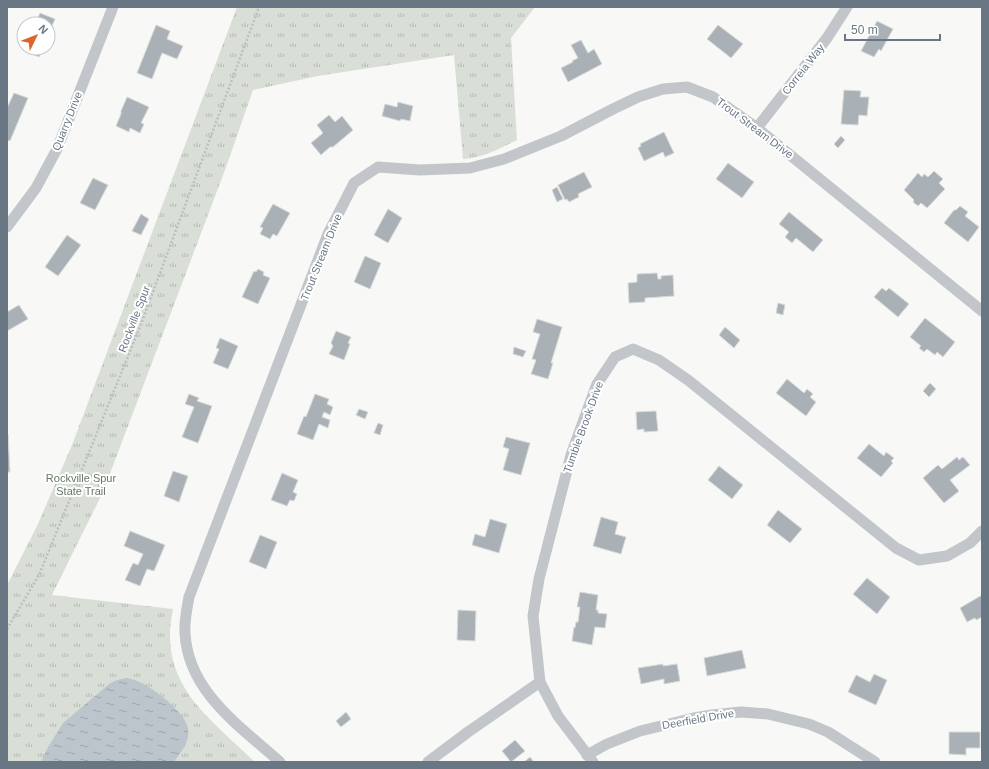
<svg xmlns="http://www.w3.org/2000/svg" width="989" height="769" viewBox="0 0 989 769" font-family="Arial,sans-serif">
<defs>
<pattern id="park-tufts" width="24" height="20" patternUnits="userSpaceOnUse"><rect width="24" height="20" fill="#d9dfd7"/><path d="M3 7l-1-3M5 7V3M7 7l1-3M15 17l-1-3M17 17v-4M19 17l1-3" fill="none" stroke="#b4bab4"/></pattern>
<pattern id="water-ripples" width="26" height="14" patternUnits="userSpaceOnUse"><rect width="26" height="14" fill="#bcc5cb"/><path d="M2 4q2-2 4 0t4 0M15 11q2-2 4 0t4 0" fill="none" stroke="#9da5aa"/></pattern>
</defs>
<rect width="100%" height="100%" fill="#f8f8f6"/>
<path fill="url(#park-tufts)" d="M 237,7 L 535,7 L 511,38 L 517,140 C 499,149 483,158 463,159 L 454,55 L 318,76 L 253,90 L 225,170 L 103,492 L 52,595 L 173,609 C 157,683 208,717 255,762 L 7,762 L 7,585 L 37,526 L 72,445 Z"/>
<path fill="url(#water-ripples)" d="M 126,678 C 144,679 186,711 188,729 C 190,742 181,752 174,762 L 41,762 L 48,747 L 63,723 L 109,684 L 117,680 Z"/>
<path fill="#a9b0b6" stroke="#dadad8" d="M 40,13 L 55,19 L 48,35 L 48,24 L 35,24 Z
M 877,21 L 893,29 L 881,51 L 879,49 L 874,57 L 861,51 Z
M 156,25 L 170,31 L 167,39 L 183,46 L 177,59 L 162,53 L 152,79 L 137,73 Z
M 718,25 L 743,44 L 731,58 L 707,39 Z
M 581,40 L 588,53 L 594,49 L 602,64 L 568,82 L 561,68 L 573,62 L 572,61 L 578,58 L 571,45 Z
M 24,48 L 43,48 L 39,57 L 23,50 Z
M 844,90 L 861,91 L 860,97 L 869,97 L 867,116 L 859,115 L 858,125 L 841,124 Z
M 14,93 L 28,98 L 10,141 L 7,140 L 7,108 Z
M 127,97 L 149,107 L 141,123 L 144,124 L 140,133 L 130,128 L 129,132 L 116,126 L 121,114 L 121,111 Z
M 398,102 L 413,106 L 410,121 L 401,119 L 400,121 L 382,116 L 385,104 L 397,107 Z
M 329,115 L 335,122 L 342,116 L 353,130 L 333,147 L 330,147 L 321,155 L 311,143 L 323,133 L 317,125 Z
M 664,132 L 674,153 L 665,157 L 663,152 L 644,161 L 638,148 L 641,146 L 640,144 Z
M 841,136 L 845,140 L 838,148 L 834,144 Z
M 728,163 L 754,182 L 742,198 L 716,179 Z
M 934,171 L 943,179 L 939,183 L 945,189 L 927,208 L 921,203 L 918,206 L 913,202 L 914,200 L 904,190 L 918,173 L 922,177 L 924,174 L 928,177 Z
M 584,172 L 592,187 L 578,194 L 579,197 L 569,202 L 567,199 L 565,200 L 558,185 Z
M 93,178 L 108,185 L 95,210 L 80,203 Z
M 557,187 L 563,199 L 557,202 L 552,190 Z
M 273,204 L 290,213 L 277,236 L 273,234 L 270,239 L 260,234 L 263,228 L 260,227 Z
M 960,206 L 968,212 L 965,216 L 979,227 L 968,242 L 944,223 L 954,210 L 956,210 Z
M 388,209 L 402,218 L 388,243 L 374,235 Z
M 789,212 L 823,240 L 813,252 L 796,238 L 792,243 L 785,237 L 789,232 L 779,224 Z
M 141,214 L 149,219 L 141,235 L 132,231 Z
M 67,235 L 81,245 L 58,276 L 45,267 Z
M 365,256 L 381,263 L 370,289 L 354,282 Z
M 258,269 L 264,272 L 263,275 L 270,278 L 258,304 L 242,297 L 254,271 L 256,272 Z
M 657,273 L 658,279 L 661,279 L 661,276 L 673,275 L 674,296 L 645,298 L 645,302 L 629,303 L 628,283 L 637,282 L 637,274 Z
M 882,288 L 886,291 L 889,288 L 909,304 L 898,317 L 874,297 Z
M 778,303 L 785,305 L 783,315 L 776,313 Z
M 19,305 L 28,319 L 7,331 L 7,312 Z
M 925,318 L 955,342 L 943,357 L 937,352 L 935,355 L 927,349 L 924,352 L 919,348 L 921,346 L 910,337 Z
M 537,319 L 562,327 L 551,363 L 553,363 L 548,379 L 531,374 L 536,360 L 532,359 L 540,334 L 533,332 Z
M 725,327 L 740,340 L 734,348 L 719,335 Z
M 336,331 L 351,337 L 348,343 L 350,344 L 344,360 L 329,354 L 333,346 L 331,343 Z
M 220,338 L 238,346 L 228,369 L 213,363 L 219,349 L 216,348 Z
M 514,347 L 526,351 L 523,357 L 513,354 Z
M 787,379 L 804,393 L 807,389 L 813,394 L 810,397 L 816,402 L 806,416 L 776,393 Z
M 930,383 L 936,389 L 929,397 L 923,391 Z
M 189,394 L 199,398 L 197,401 L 212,406 L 198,443 L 182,437 L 194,407 L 185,404 Z
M 315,394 L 329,399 L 327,404 L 333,407 L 330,415 L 324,412 L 322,417 L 330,420 L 328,428 L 319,424 L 313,440 L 297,434 L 304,416 L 306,417 Z
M 359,409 L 368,412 L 365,419 L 356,415 Z
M 656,411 L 658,431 L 644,432 L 644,429 L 637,430 L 636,412 Z
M 378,423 L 383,425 L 380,435 L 374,433 Z
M 8,434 L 10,472 L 7,472 L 7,435 Z
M 506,437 L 530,443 L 521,475 L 503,470 L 509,449 L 503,447 Z
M 869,444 L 884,456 L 886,452 L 894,458 L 891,461 L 893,463 L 881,477 L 857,458 Z
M 957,457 L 959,460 L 963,457 L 970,465 L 950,480 L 959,491 L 944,503 L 923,478 L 938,465 L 942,469 Z
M 719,466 L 743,485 L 732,499 L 708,480 Z
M 173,471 L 188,476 L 179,502 L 164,496 Z
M 282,473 L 298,480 L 293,492 L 297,494 L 294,501 L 290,500 L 287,506 L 271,500 Z
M 778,510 L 802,529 L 790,543 L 767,525 Z
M 601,517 L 618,522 L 615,534 L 626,537 L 621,554 L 593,546 Z
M 490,519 L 507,524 L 499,553 L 472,545 L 475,534 L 485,537 Z
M 130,531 L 165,545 L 154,571 L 147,569 L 140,586 L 125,580 L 133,563 L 138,565 L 143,554 L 124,546 Z
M 260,535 L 277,542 L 266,569 L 249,562 Z
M 867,578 L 890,597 L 877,614 L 853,594 Z
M 580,592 L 598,595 L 596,610 L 598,610 L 598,613 L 607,614 L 605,628 L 595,627 L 592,645 L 572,641 L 574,627 L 575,628 L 576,622 L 578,622 L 580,607 L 577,607 Z
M 982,595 L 982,617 L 976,620 L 975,618 L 967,622 L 960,608 Z
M 458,610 L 476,611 L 475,641 L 457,640 Z
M 742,650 L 746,668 L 707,676 L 704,658 Z
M 663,664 L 663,666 L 677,664 L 680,681 L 664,684 L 664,679 L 641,684 L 638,668 Z
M 874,674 L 887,680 L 876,705 L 848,692 L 856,675 L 870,682 Z
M 346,712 L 351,719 L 341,727 L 336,721 Z
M 949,732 L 980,732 L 980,748 L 966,748 L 966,755 L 949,754 Z
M 515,740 L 525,751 L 511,762 L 502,751 Z
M 530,757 L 534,762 L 524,762 Z"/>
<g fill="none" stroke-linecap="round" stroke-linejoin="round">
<path stroke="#bcbec1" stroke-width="2.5" stroke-dasharray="2 2" stroke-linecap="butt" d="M 7,629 L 39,575 L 140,327 L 259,7"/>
<path stroke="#c2c5c9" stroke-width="11" d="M 757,128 L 827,38 L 847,7
M 7,227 L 36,188 L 57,149 L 113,7
M 587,755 L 607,744 L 640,731 L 694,718 L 712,715 L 741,712 L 768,714 L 809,724 L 828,732 L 875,762
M 280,762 C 240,726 188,692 185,633 C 184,622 187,608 189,597 L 328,234 L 354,183 L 378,167 L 420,170 L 470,168 L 504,159 L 561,136 L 613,109 L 638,97 L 663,89 L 687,87 L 713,97 L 757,128 L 982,311
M 428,762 L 468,732 L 540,682
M 593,762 L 558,716 L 540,682 L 533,616 L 539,579 L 571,455 L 597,384 L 615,357 L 633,349 L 659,360 L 688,380 L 896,548 L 919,560 L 947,556 L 970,543 L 982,531"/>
</g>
<g text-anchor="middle" stroke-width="4" stroke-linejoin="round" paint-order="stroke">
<g font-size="11" fill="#697785" stroke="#fff">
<text transform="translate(803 69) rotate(-52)" y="4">Correia Way</text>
<text transform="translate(67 121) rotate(-68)" y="4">Quarry Drive</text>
<text transform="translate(755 128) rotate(37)" y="4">Trout Stream Drive</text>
<text transform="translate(321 257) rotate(-68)" y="4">Trout Stream Drive</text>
<text transform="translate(134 319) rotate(-69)" y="4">Rockville Spur</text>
<text transform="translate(583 427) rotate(-70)" y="4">Tumble Brook Drive</text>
<text transform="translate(698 719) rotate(-10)" y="4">Deerfield Drive</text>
</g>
<g font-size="11" fill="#667863" stroke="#fff">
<text x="81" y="482">Rockville Spur<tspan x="81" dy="13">State Trail</tspan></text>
</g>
</g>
<rect width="989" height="769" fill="none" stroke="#697785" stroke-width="16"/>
<g transform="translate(36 36) rotate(47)"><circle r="19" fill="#ffffff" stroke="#c3c9ce"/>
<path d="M0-3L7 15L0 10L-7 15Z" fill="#dc6432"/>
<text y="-6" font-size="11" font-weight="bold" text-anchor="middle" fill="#697785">N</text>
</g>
<path d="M845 34v6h95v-6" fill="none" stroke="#697785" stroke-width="2"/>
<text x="851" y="34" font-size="12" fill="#697785" stroke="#ffffff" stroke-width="3" paint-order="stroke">50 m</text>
</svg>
